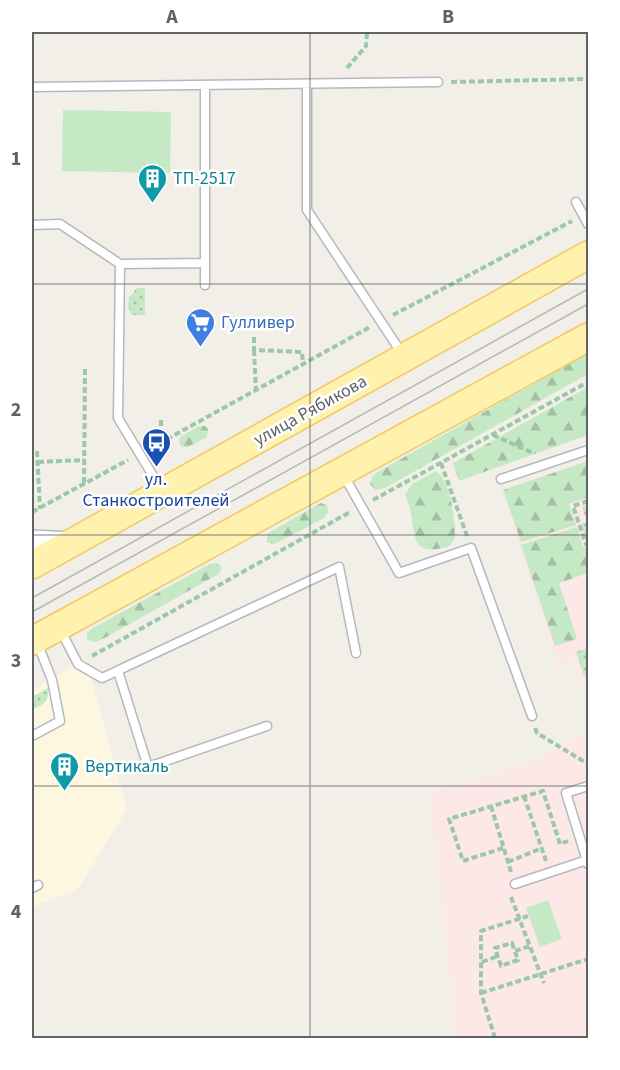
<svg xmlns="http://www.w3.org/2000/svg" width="620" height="1070" viewBox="0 0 620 1070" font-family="'Source Sans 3',sans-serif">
<defs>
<pattern id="grass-dots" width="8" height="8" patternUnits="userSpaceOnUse" patternTransform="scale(1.5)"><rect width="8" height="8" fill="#c5e8c5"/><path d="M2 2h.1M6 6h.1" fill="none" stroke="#a3c0a4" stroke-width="1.8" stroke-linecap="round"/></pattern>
<pattern id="forest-firs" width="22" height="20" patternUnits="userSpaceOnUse" patternTransform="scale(1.5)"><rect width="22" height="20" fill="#c5e8c5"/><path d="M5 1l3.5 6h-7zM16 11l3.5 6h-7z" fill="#a3c0a4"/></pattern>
</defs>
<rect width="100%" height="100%" fill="#f1efe8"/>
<path fill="#fef7e0" d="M 86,659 L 127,809 L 78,889 L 32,907 L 32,690 Z"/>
<path fill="#fce8e6" d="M 588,460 L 588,702 L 576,660 L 558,666 L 501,489 Z
M 588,732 L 588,1038 L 457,1038 L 429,794 L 535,760 Z"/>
<path fill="url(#grass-dots)" d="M 137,288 L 145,288 L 145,315 L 131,315 L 128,305 L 129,298 Z
M 588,504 L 588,540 L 587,541 L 581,524 L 587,522 L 582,507 Z
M 588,648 L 588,674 L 584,676 L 576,652 Z
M 48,688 C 50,702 42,705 32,710 L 32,697 Z"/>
<path fill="url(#forest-firs)" d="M 588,353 L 588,374 L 385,488 L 376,490 L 370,484 L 372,477 L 376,473 Z
M 588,387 L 588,435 L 459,481 L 453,463 Z
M 199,426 L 205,426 L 208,429 L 207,437 L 188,447 L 182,447 L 179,442 L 180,437 Z
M 588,461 L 588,497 L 569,504 L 576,525 L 521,542 L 503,490 Z
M 436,471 C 451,481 455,520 455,538 L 450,546 C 410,558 416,536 410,509 C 409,504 407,499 405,495 L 412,484 Z
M 321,503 L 326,505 L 329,511 L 324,518 L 279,542 L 274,544 L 267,542 L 267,535 L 270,532 Z
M 577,527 L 583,547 L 588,546 L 588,573 L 559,583 L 577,639 L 555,646 L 521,545 Z
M 217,563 L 222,568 L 219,574 L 99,641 L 93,642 L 87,639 L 87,633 L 93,628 L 210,564 Z"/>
<path fill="#c5e8c5" d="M 63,110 L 171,112 L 170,173 L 62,171 Z
M 548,900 L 562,939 L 540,947 L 526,908 Z"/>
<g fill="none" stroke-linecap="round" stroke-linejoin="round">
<defs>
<path id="service" d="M 307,85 L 307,210 L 403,355
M 32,87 L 438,82
M 576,202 L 588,224
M 32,225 L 60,224 L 120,264 L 205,263 L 205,86
M 120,264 L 118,418 L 161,489
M 205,285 L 205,263
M 343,474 L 399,573 L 471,548 L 532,716
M 501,479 L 588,450
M 60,629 L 78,664 L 102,678 L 339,567 L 356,653
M 118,671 L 148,767 L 267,726
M 32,736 L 60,721 L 52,680 L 37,642
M 588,786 L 566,793 L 588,864
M 515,884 L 587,860
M 32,888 L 38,885"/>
<path id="tertiary" d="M 32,541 L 73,543"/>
<path id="primary" d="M 32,565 L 588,255
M 32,641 L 588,337"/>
</defs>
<use href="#service" stroke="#b5b8bc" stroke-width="11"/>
<use href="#tertiary" stroke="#b5b8bc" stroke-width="24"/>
<use href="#primary" stroke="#f2c960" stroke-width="30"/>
<path stroke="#9cc7a9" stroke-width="4" stroke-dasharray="6 3" stroke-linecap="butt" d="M 347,68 L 366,46 L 367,32
M 451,82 L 588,79
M 393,315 L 572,221
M 254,337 L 254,350 L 302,352 L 303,364
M 254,350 L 256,390
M 161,420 L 161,442
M 493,435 L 533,453
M 151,448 L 370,327
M 37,451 L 40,509
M 38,462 L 84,460
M 441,463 L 467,536
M 84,483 L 85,369
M 373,500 L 588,382
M 588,501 L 573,506 L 586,544 L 588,543
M 32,512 L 128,460
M 92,656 L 350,512
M 535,728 L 537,733 L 588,764
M 524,796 L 546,861
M 491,806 L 511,872
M 503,848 L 463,861 L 449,819 L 543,791 L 560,844 L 568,841
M 508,862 L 542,848
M 511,897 L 544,983
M 512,943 L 518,960 L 501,966 L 495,948 Z
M 515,951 L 530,946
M 482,962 L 498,956
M 481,993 L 588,959
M 495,1038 L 481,993 L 481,931 L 528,916"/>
<use href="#service" stroke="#fff" stroke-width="8"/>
<use href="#tertiary" stroke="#fff" stroke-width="21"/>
<use href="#primary" stroke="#fff2af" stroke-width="27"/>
<path stroke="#b6b7b8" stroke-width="1.5" d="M 32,598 L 588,289
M 32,612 L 588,304"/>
</g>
<path fill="none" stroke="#5f6368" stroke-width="1.5" stroke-opacity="0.55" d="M 310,32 L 310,1038M 32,284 L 588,284M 32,535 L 588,535M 32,786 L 588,786"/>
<defs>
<symbol id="building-pin" viewBox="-11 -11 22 30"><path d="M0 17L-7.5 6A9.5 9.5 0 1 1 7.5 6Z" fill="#0f9aa8" stroke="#fff"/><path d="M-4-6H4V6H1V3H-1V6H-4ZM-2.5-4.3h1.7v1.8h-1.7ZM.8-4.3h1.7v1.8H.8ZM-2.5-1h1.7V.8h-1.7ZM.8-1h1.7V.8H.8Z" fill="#fff"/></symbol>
<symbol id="supermarket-pin" viewBox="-11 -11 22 30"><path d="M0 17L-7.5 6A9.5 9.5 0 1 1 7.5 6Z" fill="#3f7fe0" stroke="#fff"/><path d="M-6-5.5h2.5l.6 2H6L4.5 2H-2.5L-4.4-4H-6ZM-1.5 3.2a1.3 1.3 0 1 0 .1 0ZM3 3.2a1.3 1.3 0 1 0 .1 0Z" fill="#fff"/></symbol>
<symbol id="bus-pin" viewBox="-11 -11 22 30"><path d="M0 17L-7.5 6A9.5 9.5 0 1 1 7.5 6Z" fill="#1a4fb4" stroke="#fff"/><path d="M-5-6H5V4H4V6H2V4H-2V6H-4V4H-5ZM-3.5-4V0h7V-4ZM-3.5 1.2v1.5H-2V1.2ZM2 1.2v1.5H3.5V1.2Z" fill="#fff"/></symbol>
</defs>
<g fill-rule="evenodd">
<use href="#building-pin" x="136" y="162" width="33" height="45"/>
<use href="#supermarket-pin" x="184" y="306" width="33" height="45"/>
<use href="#bus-pin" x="140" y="426" width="33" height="45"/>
<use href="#building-pin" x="48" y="750" width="33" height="45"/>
</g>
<g text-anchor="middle" stroke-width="5" stroke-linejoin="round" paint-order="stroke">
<g font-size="18" fill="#0d838f" stroke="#fff" text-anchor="start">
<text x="173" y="184">ТП-2517</text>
<text x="85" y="772">Вертикаль</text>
</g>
<g font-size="18" fill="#366cbe" stroke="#fff" text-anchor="start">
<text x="221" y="328">Гулливер</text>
</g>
<g font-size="18" fill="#5f6368" stroke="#fff">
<text transform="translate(310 410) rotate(-29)" y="6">улица Рябикова</text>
</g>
<g font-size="18" fill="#164399" stroke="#fff">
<text x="156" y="485">ул.<tspan x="156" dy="21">Станкостроителей</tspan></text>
</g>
</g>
<rect width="620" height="1070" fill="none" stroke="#ffffff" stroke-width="66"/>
<rect x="33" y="33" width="554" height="1004" fill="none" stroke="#5f6368" stroke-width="2"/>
<g font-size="20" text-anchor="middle" font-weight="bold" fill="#5f6368">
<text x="172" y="23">A</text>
<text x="448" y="23">B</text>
<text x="16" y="165">1</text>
<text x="16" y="416">2</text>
<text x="16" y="667">3</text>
<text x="16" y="918">4</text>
</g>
</svg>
